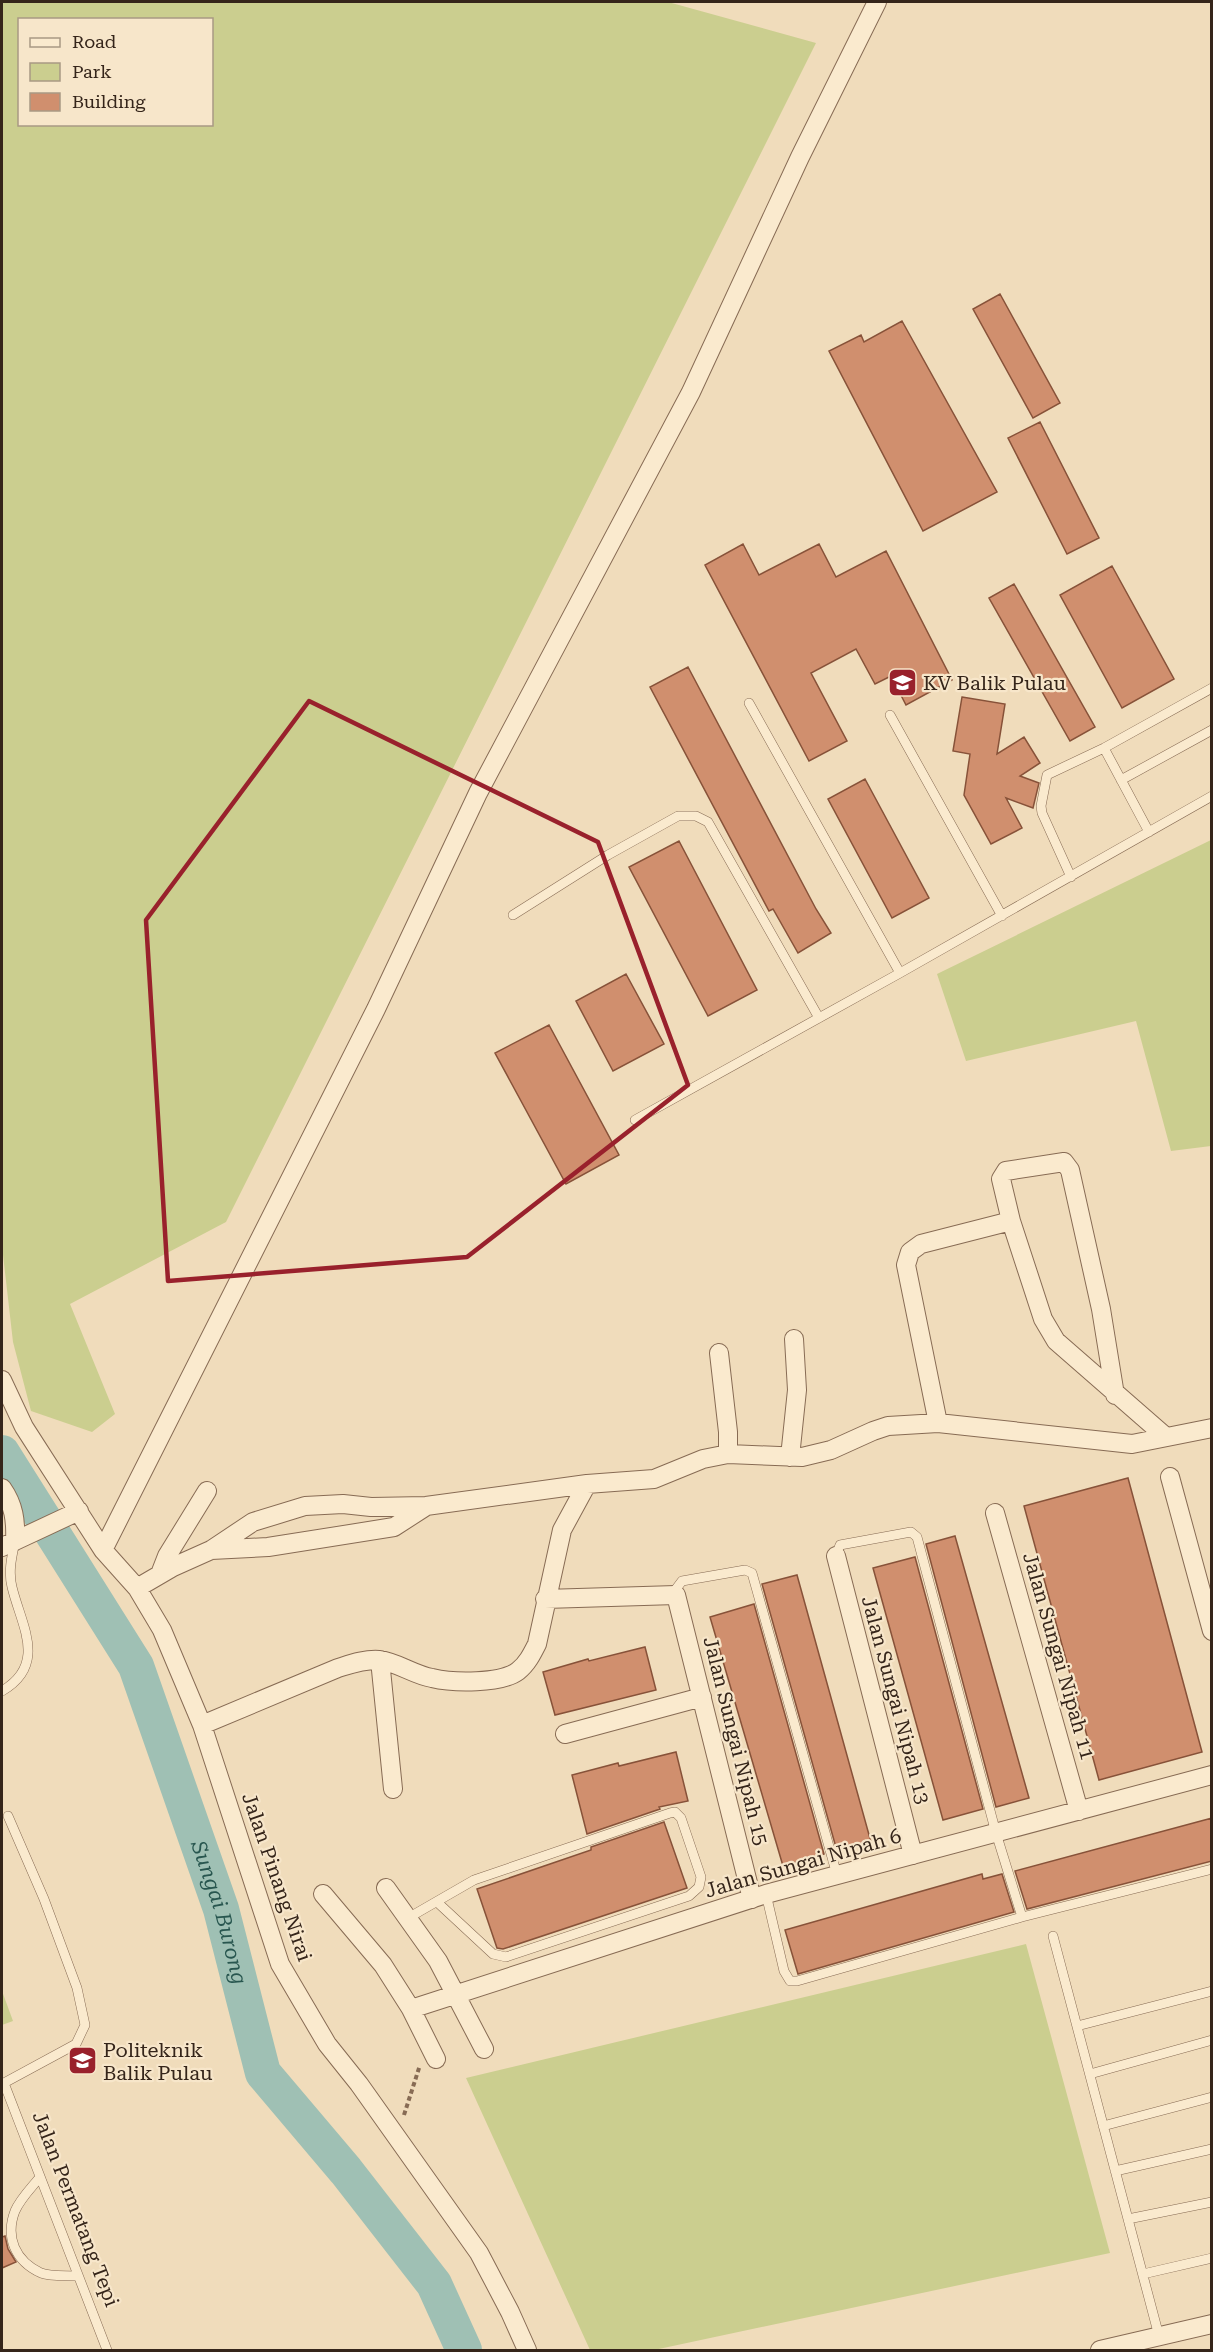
<svg xmlns="http://www.w3.org/2000/svg" width="1213" height="2352" viewBox="0 0 1213 2352" font-family="'Roboto Serif',serif">
<rect width="100%" height="100%" fill="#f0dcbb"/>
<path fill="#cbce8f" fill-rule="evenodd" d="M 2,2 L 668,2 L 816,43 L 226,1222 L 70,1304 L 115,1414 L 92,1432 L 31,1411 L 13,1342 L 2,1246 ZM 20,20 L 212,20 L 212,124 L 20,124 Z
M 1211,840 L 1211,1146 L 1171,1151 L 1136,1021 L 966,1061 L 937,974 Z
M 1026,1944 L 1110,2253 L 654,2350 L 590,2350 L 466,2078 Z
M 2,1991 L 13,2021 L 2,2025 Z"/>
<g fill="none" stroke-linecap="round" stroke-linejoin="round">
<path stroke="#9fc0b4" stroke-width="36" id="s1" d="M 2,1453 L 136,1666 L 221,1909 L 263,2073 L 346,2171 L 434,2284 L 464,2350"/>
</g>
<path fill="#d08f6e" stroke="#875239" stroke-width="1.5" d="M 1000,294 L 1060,403 L 1033,418 L 973,309 Z
M 902,321 L 997,492 L 923,531 L 829,351 L 861,335 L 864,342 Z
M 1040,422 L 1099,538 L 1067,554 L 1008,438 Z
M 743,544 L 759,575 L 819,544 L 836,577 L 886,551 L 952,680 L 906,705 L 891,676 L 875,684 L 856,649 L 811,673 L 847,741 L 809,761 L 705,565 Z
M 1112,566 L 1174,679 L 1122,708 L 1060,595 Z
M 1014,584 L 1095,727 L 1070,741 L 989,598 Z
M 688,667 L 816,909 L 831,933 L 798,953 L 773,909 L 769,911 L 650,687 Z
M 962,697 L 1005,704 L 997,754 L 1024,737 L 1040,763 L 1020,776 L 1039,783 L 1033,808 L 1006,798 L 1022,828 L 991,844 L 964,795 L 970,754 L 953,751 Z
M 865,779 L 929,898 L 892,918 L 828,799 Z
M 679,841 L 757,990 L 708,1016 L 629,867 Z
M 626,974 L 664,1044 L 613,1071 L 576,1001 Z
M 549,1025 L 619,1155 L 566,1184 L 495,1053 Z
M 1128,1478 L 1202,1752 L 1099,1780 L 1024,1506 Z
M 955,1536 L 1029,1798 L 996,1807 L 926,1544 Z
M 915,1557 L 983,1809 L 943,1820 L 873,1568 Z
M 797,1575 L 871,1842 L 837,1851 L 762,1584 Z
M 754,1604 L 824,1854 L 783,1866 L 710,1617 Z
M 645,1647 L 656,1690 L 555,1715 L 543,1672 L 588,1659 L 589,1661 Z
M 676,1752 L 688,1801 L 659,1807 L 660,1809 L 587,1834 L 572,1775 L 618,1763 L 619,1766 Z
M 1212,1818 L 1212,1861 L 1027,1909 L 1015,1871 Z
M 664,1822 L 687,1888 L 503,1949 L 497,1948 L 477,1889 L 591,1850 L 591,1847 Z
M 982,1874 L 983,1879 L 1002,1874 L 1014,1912 L 798,1974 L 785,1930 Z
M 5,2236 L 8,2249 L 16,2262 L 2,2268 L 2,2237 Z"/>
<g fill="none" stroke-linecap="round" stroke-linejoin="round">
<defs>
<path id="lane" d="M 749,703 L 900,973
M 890,715 L 1002,916
M 1104,748 L 1149,832
M 1121,780 L 1212,730
M 1071,877 L 1042,813 L 1041,806 L 1047,775 L 1104,748 L 1212,688
M 513,915 L 608,855 L 678,816 L 696,816 L 708,822 L 819,1018
M 635,1120 L 900,973 L 1212,796
M 836,1556 L 840,1545 L 911,1532 L 917,1537 L 996,1833 L 1022,1917
M 676,1595 L 676,1589 L 682,1581 L 745,1570 L 752,1573 L 837,1875
M 2,1691 C 48,1664 21,1625 12,1587 C 8,1571 12,1556 15,1541
M 766,1894 L 784,1971 L 790,1981 L 797,1981 L 1022,1917 L 1212,1869
M 408,1918 L 474,1880 L 670,1813 L 675,1812 L 681,1818 L 701,1877 L 699,1887 L 689,1896 L 506,1957 L 493,1954 L 437,1902
M 1053,1936 L 1159,2336
M 1077,2026 L 1212,1991
M 1090,2074 L 1212,2040
M 4,2083 L 107,2350
M 2,2084 L 76,2044 L 85,2025 L 77,1988 L 44,1899 L 8,1816
M 1103,2126 L 1212,2097
M 1115,2171 L 1212,2149
M 40,2177 C 32,2187 20,2199 15,2211 C 5,2237 15,2261 41,2273 C 51,2277 67,2275 78,2276
M 1128,2219 L 1212,2202
M 1143,2274 L 1212,2258"/>
<path id="street" d="M 719,1353 L 728,1432 L 728,1454
M 2,1380 L 24,1427 L 103,1550 L 137,1588 L 162,1630 L 202,1725 L 280,1964 L 327,2044 L 359,2084 L 479,2253 L 510,2312 L 527,2350
M 1115,1395 L 1101,1309 L 1070,1170 L 1064,1162 L 1006,1171 L 1001,1179 L 1011,1221 L 1043,1319 L 1056,1341 L 1166,1437
M 938,1423 L 906,1265 L 910,1252 L 921,1244 L 1011,1221
M 790,1457 L 797,1390 L 794,1339
M 1170,1477 L 1212,1631
M 2,1488 C 14,1505 16,1521 15,1541
M 995,1513 L 1079,1811
M 2,1547 L 79,1511
M 103,1550 L 376,1009 L 478,793 L 691,392 L 800,157 L 877,2
M 211,1550 L 268,1547 L 394,1527 L 425,1507
M 836,1556 L 913,1855
M 160,1574 L 167,1556 L 207,1491
M 137,1588 L 173,1567 L 211,1550 L 253,1522 L 305,1506 L 343,1504 L 371,1507 L 426,1506 L 587,1484 L 654,1479 L 703,1459 L 728,1454 L 802,1457 L 831,1450 L 873,1431 L 888,1426 L 938,1423 L 1132,1444 L 1212,1428
M 545,1599 L 676,1595 L 752,1899
M 380,1660 L 393,1789
M 202,1725 L 338,1668 C 351,1664 365,1659 379,1660 C 397,1662 414,1675 432,1678 C 453,1683 501,1684 518,1671 C 527,1664 532,1654 537,1644 L 562,1530 L 587,1484
M 565,1734 L 702,1697
M 386,1888 L 438,1961 L 484,2049
M 323,1894 L 383,1965 L 411,2009 L 436,2059
M 411,2009 L 766,1894 L 1212,1775
M 1100,2350 L 1212,2324"/>
</defs>
<use href="#lane" stroke="#876b54" stroke-width="10"/>
<use href="#street" stroke="#876b54" stroke-width="20"/>
<path stroke="#876b54" stroke-width="4" stroke-dasharray="4.5 3" stroke-linecap="butt" d="M 404,2115 L 420,2065"/>
<use href="#lane" stroke="#faeace" stroke-width="9"/>
<use href="#street" stroke="#faeace" stroke-width="18"/>
</g>
<path fill="none" stroke="#99212c" stroke-width="4.5" stroke-linejoin="round" d="M 309,701 L 598,842 L 688,1085 L 467,1257 L 168,1281 L 146,920 Z"/>
<defs>
<symbol id="university-square" viewBox="-11 -11 22 22"><rect x="-9" y="-9" width="18" height="18" rx="4" fill="#99212c" stroke="#f7e6ca"/><path d="M0-5L7-2L0 1L-7-2ZM-4 1L0 2.5L4 1V4Q0 6-4 4Z" fill="#fff"/></symbol>
</defs>
<g fill-rule="evenodd">
<use href="#university-square" x="886" y="666" width="33" height="33"/>
<use href="#university-square" x="66" y="2044" width="33" height="33"/>
</g>
<g text-anchor="middle" stroke-width="4.5" stroke-linejoin="round" paint-order="stroke">
<g font-size="20" fill="#35251a" stroke="#f7e6ca" text-anchor="start">
<text x="923" y="690">KV Balik Pulau</text>
<text x="103" y="2057">Politeknik<tspan x="103" dy="23">Balik Pulau</tspan></text>
</g>
<g font-size="20" fill="#35251a" stroke="#f7e6ca">
<text transform="translate(1059 1656) rotate(74)" y="7">Jalan Sungai Nipah 11</text>
<text transform="translate(896 1700) rotate(75)" y="7">Jalan Sungai Nipah 13</text>
<text transform="translate(736 1741) rotate(76)" y="7">Jalan Sungai Nipah 15</text>
<text transform="translate(803 1863) rotate(-16)" y="7">Jalan Sungai Nipah 6</text>
<text transform="translate(277 1877) rotate(71)" y="7">Jalan Pinang Nirai</text>
<text transform="translate(76 2209) rotate(69)" y="7">Jalan Permatang Tepi</text>
</g>
<g font-size="21" font-style="italic" fill="#28564f" stroke="#f7e6ca">
<text dy="7" stroke="none"><textPath href="#s1" startOffset="512">Sungai Burong</textPath></text>
</g>
</g>
<rect width="1213" height="2352" fill="none" stroke="#35251a" stroke-width="6"/>
<rect x="18" y="18" width="195" height="108" fill="#f7e6ca" stroke="#a99984" stroke-width="1.5"/>
<rect x="30" y="38" width="30" height="9" fill="#faeace" stroke="#a99984" stroke-width="1.5"/>
<text x="72" y="48" font-size="18" fill="#35251a">Road</text>
<rect x="30" y="63" width="30" height="18" fill="#cbce8f" stroke="#a99984" stroke-width="1.5"/>
<text x="72" y="78" font-size="18" fill="#35251a">Park</text>
<rect x="30" y="93" width="30" height="18" fill="#d08f6e" stroke="#a99984" stroke-width="1.5"/>
<text x="72" y="108" font-size="18" fill="#35251a">Building</text>
</svg>
